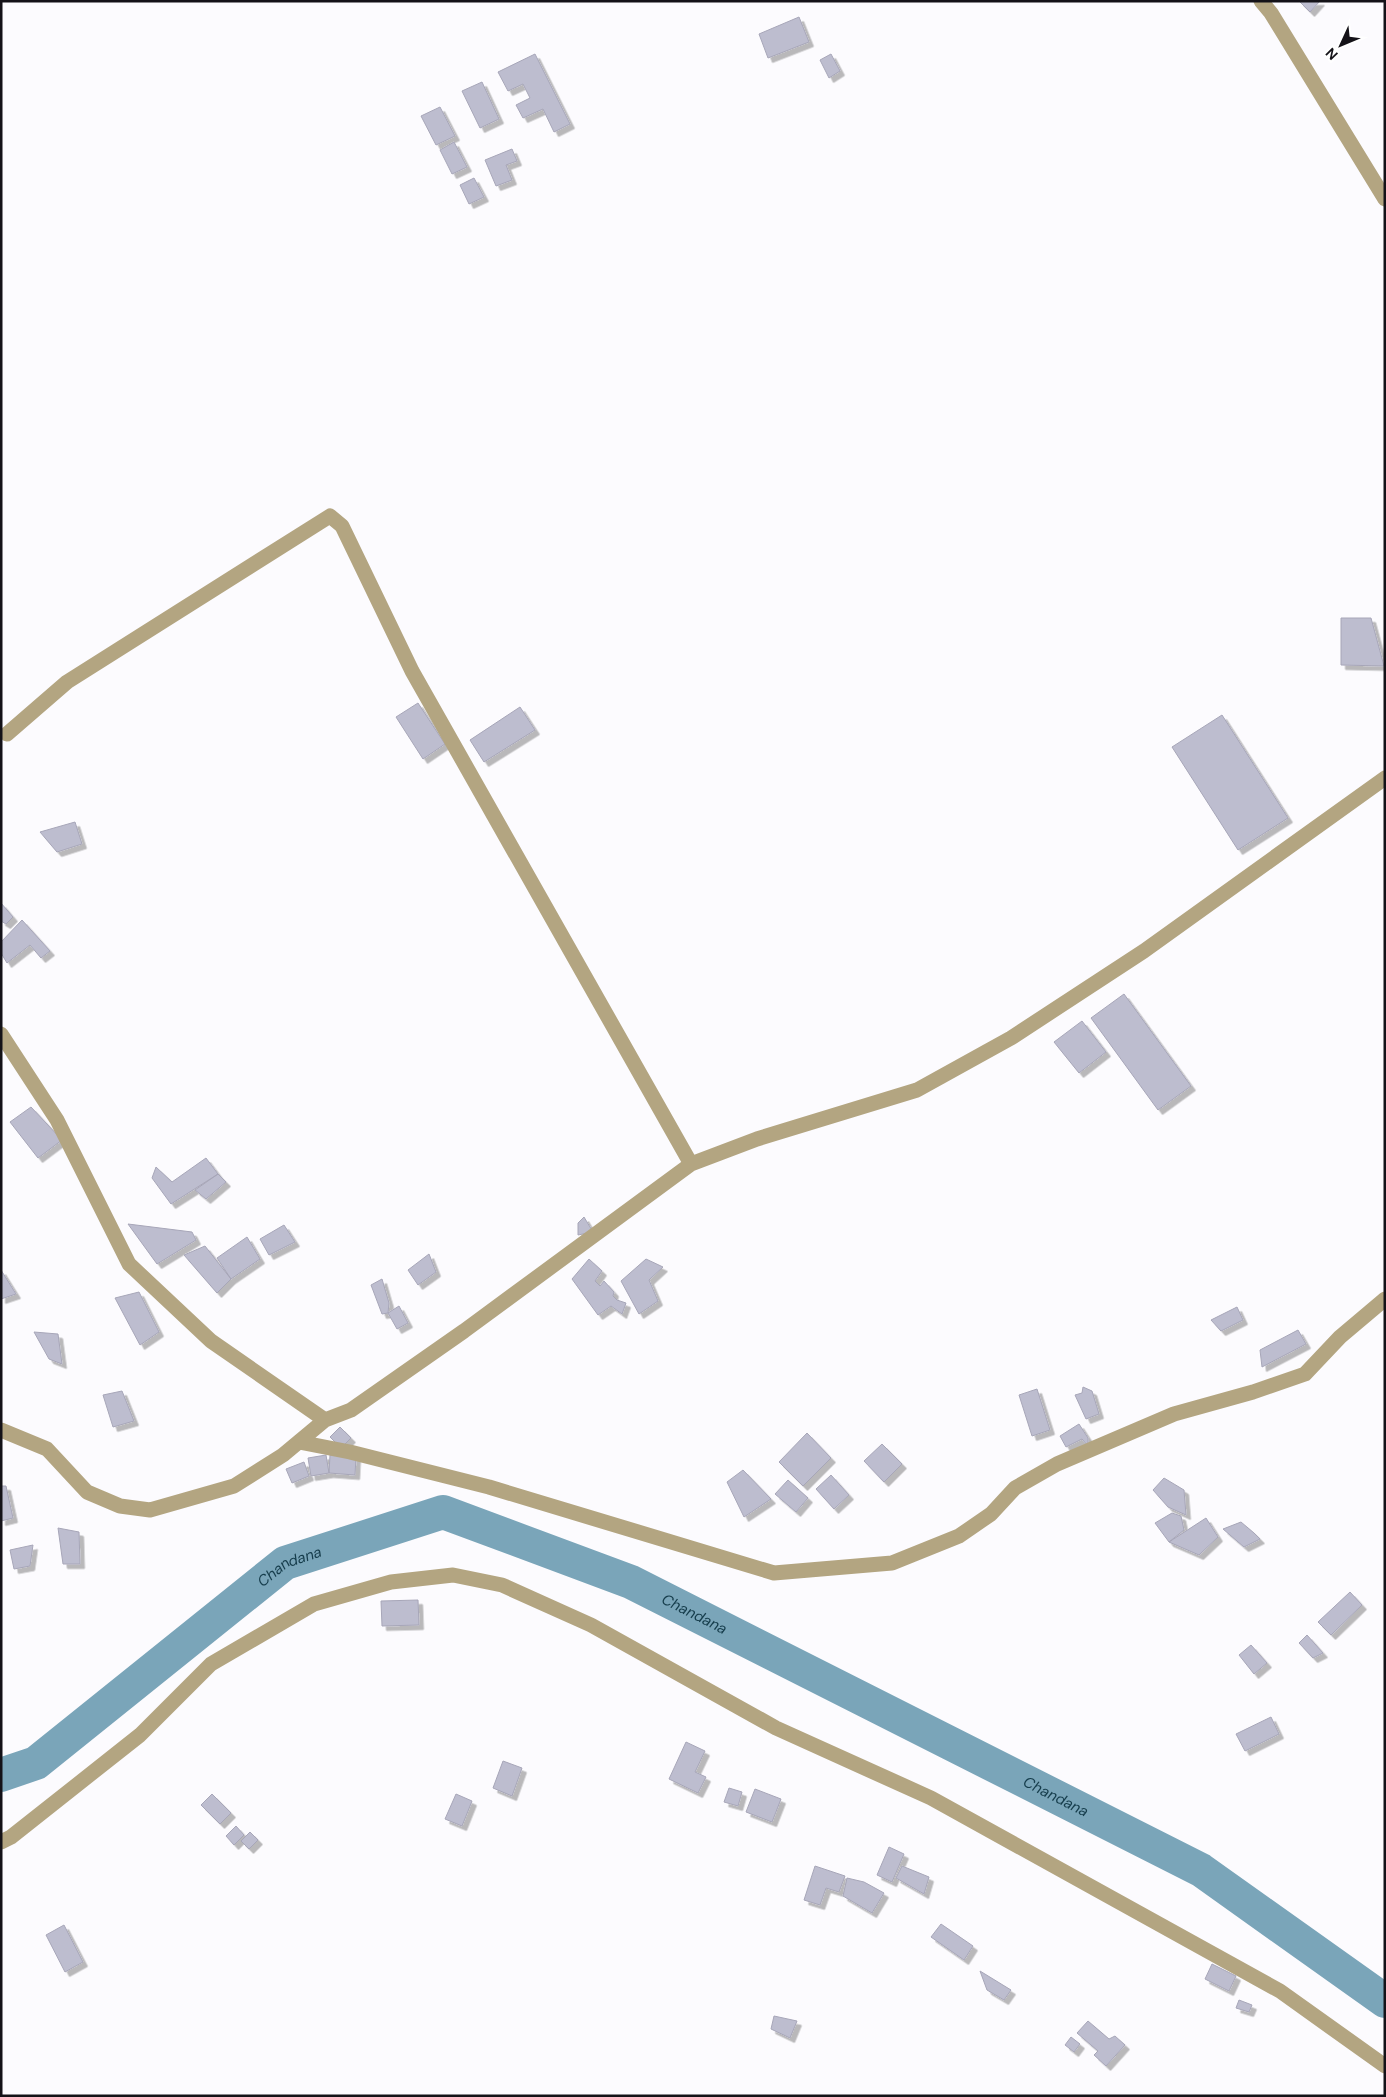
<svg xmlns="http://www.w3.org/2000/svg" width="1386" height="2097" viewBox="0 0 1386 2097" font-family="'DM Sans',sans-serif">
<defs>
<filter id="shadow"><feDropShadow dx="4.5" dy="4.5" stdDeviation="0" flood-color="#0004"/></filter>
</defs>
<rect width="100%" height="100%" fill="#fcfbfe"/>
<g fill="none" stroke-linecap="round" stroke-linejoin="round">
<path stroke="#7aa5b9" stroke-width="34" id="s1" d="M 1,1775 L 36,1763 L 285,1563 L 443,1512 L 631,1582 L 1201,1870 L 1385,2001"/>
</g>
<path fill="#bdbdcf" stroke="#a7a6b8" filter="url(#shadow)" d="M 1299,1 L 1320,1 L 1310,12 Z
M 799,17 L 809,42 L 768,58 L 759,34 Z
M 535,54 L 570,124 L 554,132 L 543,109 L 523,118 L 516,105 L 530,98 L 523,84 L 508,91 L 498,72 Z
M 831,54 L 840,71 L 829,78 L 820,60 Z
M 482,82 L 499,119 L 480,128 L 462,91 Z
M 440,107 L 455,136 L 436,145 L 421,116 Z
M 454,142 L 467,167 L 452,174 L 440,150 Z
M 512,149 L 517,161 L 506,165 L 512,180 L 496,186 L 485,160 Z
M 474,178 L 484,197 L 469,204 L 460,185 Z
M 1341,618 L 1371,618 L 1384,666 L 1341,665 Z
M 418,703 L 445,744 L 423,759 L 396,717 Z
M 520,707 L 535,730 L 484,762 L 470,740 Z
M 1222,715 L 1288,818 L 1238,850 L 1172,747 Z
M 75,822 L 82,844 L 57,852 L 40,832 Z
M 1,903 L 13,917 L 6,924 L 1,921 Z
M 22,920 L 50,951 L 41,958 L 30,945 L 7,963 L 1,953 L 1,942 Z
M 1124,994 L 1191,1086 L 1158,1110 L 1091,1018 Z
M 1082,1021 L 1106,1052 L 1079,1073 L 1054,1042 Z
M 31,1107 L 62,1140 L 38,1158 L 10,1122 Z
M 206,1158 L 218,1174 L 171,1204 L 152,1178 L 156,1167 L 172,1182 Z
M 218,1174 L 226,1182 L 206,1199 L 195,1190 Z
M 584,1217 L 593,1232 L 578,1235 L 578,1223 Z
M 128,1224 L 192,1232 L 196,1240 L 157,1264 Z
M 284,1225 L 295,1242 L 269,1255 L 260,1239 Z
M 247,1237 L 260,1259 L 231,1279 L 217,1258 Z
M 205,1246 L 231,1279 L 217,1293 L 184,1255 Z
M 429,1254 L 436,1272 L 418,1285 L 408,1270 Z
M 589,1259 L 602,1271 L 595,1281 L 600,1286 L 604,1281 L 614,1292 L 613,1296 L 617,1300 L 626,1303 L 622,1314 L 611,1306 L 598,1315 L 572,1279 Z
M 646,1259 L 663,1267 L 649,1280 L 658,1301 L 639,1314 L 621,1281 Z
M 1,1270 L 16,1294 L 1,1299 Z
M 382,1279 L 389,1303 L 388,1313 L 382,1314 L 371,1285 Z
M 139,1292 L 159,1332 L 140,1345 L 115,1298 Z
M 399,1306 L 408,1323 L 397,1329 L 388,1313 Z
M 1237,1307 L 1243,1320 L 1221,1331 L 1211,1320 Z
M 1298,1330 L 1306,1344 L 1262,1367 L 1260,1350 Z
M 34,1332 L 58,1334 L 62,1364 L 49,1359 Z
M 1083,1387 L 1092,1391 L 1099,1414 L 1086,1419 L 1075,1395 L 1082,1393 Z
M 1037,1389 L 1050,1430 L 1032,1436 L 1019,1395 Z
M 122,1391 L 134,1421 L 113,1427 L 103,1395 Z
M 1079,1424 L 1088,1438 L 1088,1446 L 1082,1439 L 1066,1447 L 1060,1436 Z
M 340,1427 L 351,1438 L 341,1448 L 330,1437 Z
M 807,1433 L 831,1458 L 803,1486 L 779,1462 Z
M 882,1444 L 902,1464 L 884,1482 L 864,1461 Z
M 326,1455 L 329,1473 L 311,1476 L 308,1458 Z
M 330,1455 L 356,1457 L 355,1475 L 329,1473 Z
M 304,1462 L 309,1476 L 292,1483 L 286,1469 Z
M 743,1470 L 771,1499 L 744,1517 L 727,1482 Z
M 831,1475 L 849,1495 L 834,1509 L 816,1489 Z
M 1164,1478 L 1184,1490 L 1186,1515 L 1168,1507 L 1153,1490 Z
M 788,1480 L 808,1498 L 796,1512 L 775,1494 Z
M 1,1486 L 6,1486 L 13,1518 L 1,1521 Z
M 1172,1513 L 1181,1516 L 1184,1530 L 1169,1542 L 1155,1523 Z
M 1206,1518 L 1218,1537 L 1199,1555 L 1169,1542 Z
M 1241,1522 L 1254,1533 L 1260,1539 L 1244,1547 L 1223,1529 Z
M 58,1528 L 79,1532 L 80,1564 L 63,1564 Z
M 33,1545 L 30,1566 L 14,1569 L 10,1550 Z
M 1350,1592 L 1362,1605 L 1331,1635 L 1318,1622 Z
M 418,1600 L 419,1625 L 382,1626 L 381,1601 Z
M 1307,1635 L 1323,1653 L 1313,1658 L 1299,1643 Z
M 1251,1645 L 1267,1663 L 1254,1674 L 1239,1655 Z
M 1271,1717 L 1279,1734 L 1245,1751 L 1236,1734 Z
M 686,1742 L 705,1751 L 695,1772 L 706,1777 L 698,1793 L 669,1779 Z
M 503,1761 L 522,1768 L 512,1796 L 493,1788 Z
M 729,1788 L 742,1792 L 738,1806 L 724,1802 Z
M 755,1789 L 781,1799 L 772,1822 L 746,1812 Z
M 212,1794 L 231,1813 L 220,1824 L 201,1805 Z
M 456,1794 L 472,1801 L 462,1826 L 445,1819 Z
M 236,1826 L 244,1835 L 234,1845 L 226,1836 Z
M 250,1832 L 258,1840 L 249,1849 L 241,1841 Z
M 889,1847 L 904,1854 L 892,1882 L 877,1875 Z
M 815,1866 L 845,1876 L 839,1892 L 826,1888 L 820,1905 L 804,1900 Z
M 902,1866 L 929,1877 L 924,1894 L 896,1878 Z
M 847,1878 L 864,1882 L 884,1893 L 872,1913 L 843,1896 Z
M 941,1924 L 973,1946 L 964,1960 L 931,1937 Z
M 64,1925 L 83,1962 L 65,1972 L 46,1935 Z
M 1212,1964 L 1236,1976 L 1229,1991 L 1205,1979 Z
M 980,1971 L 1011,1990 L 1004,2000 L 987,1990 Z
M 1239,2000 L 1252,2005 L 1249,2012 L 1236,2008 Z
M 774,2016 L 797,2021 L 790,2038 L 771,2029 Z
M 1088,2021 L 1109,2039 L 1115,2036 L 1125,2045 L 1106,2066 L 1094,2055 L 1098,2051 L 1077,2033 Z
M 1071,2037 L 1080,2044 L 1074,2052 L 1065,2045 Z"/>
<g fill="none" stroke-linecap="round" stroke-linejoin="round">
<path stroke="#b3a581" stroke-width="15" d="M 1261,1 L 1271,13 L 1385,199
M 7,734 L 67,682 L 330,516 L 342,526 L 412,671 L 691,1164 L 757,1139 L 917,1090 L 1011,1038 L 1144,951 L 1385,778
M 1,1034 L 57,1120 L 129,1264 L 211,1341 L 325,1420
M 1,1430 L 47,1449 L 87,1492 L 120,1506 L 150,1510 L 234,1486 L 283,1455 L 325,1420 L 351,1410 L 464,1331 L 691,1164
M 299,1442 L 350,1452 L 489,1487 L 774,1573 L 892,1563 L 959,1536 L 991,1514 L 1015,1488 L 1057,1464 L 1174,1414 L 1253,1392 L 1305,1374 L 1340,1337 L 1385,1299
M 1,1842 L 11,1837 L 140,1735 L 211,1664 L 314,1604 L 391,1582 L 453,1575 L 502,1585 L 591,1625 L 776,1728 L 931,1798 L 1280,1991 L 1385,2066"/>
</g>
<g text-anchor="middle" stroke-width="4" stroke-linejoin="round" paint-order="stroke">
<g font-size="15" font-style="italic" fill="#163d4c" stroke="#fff">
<text dy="5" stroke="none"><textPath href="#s1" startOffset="359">Chandana</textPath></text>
<text dy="5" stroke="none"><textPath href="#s1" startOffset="794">Chandana</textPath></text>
<text dy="5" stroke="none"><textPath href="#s1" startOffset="1199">Chandana</textPath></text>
</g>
</g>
<rect width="1386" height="2097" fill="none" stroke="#141218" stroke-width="5"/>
<g transform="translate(1341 45) rotate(226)" stroke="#ffffff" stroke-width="4" paint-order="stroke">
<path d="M0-4L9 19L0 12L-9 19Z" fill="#141218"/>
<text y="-8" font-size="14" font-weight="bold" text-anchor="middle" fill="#141218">N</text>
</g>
</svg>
